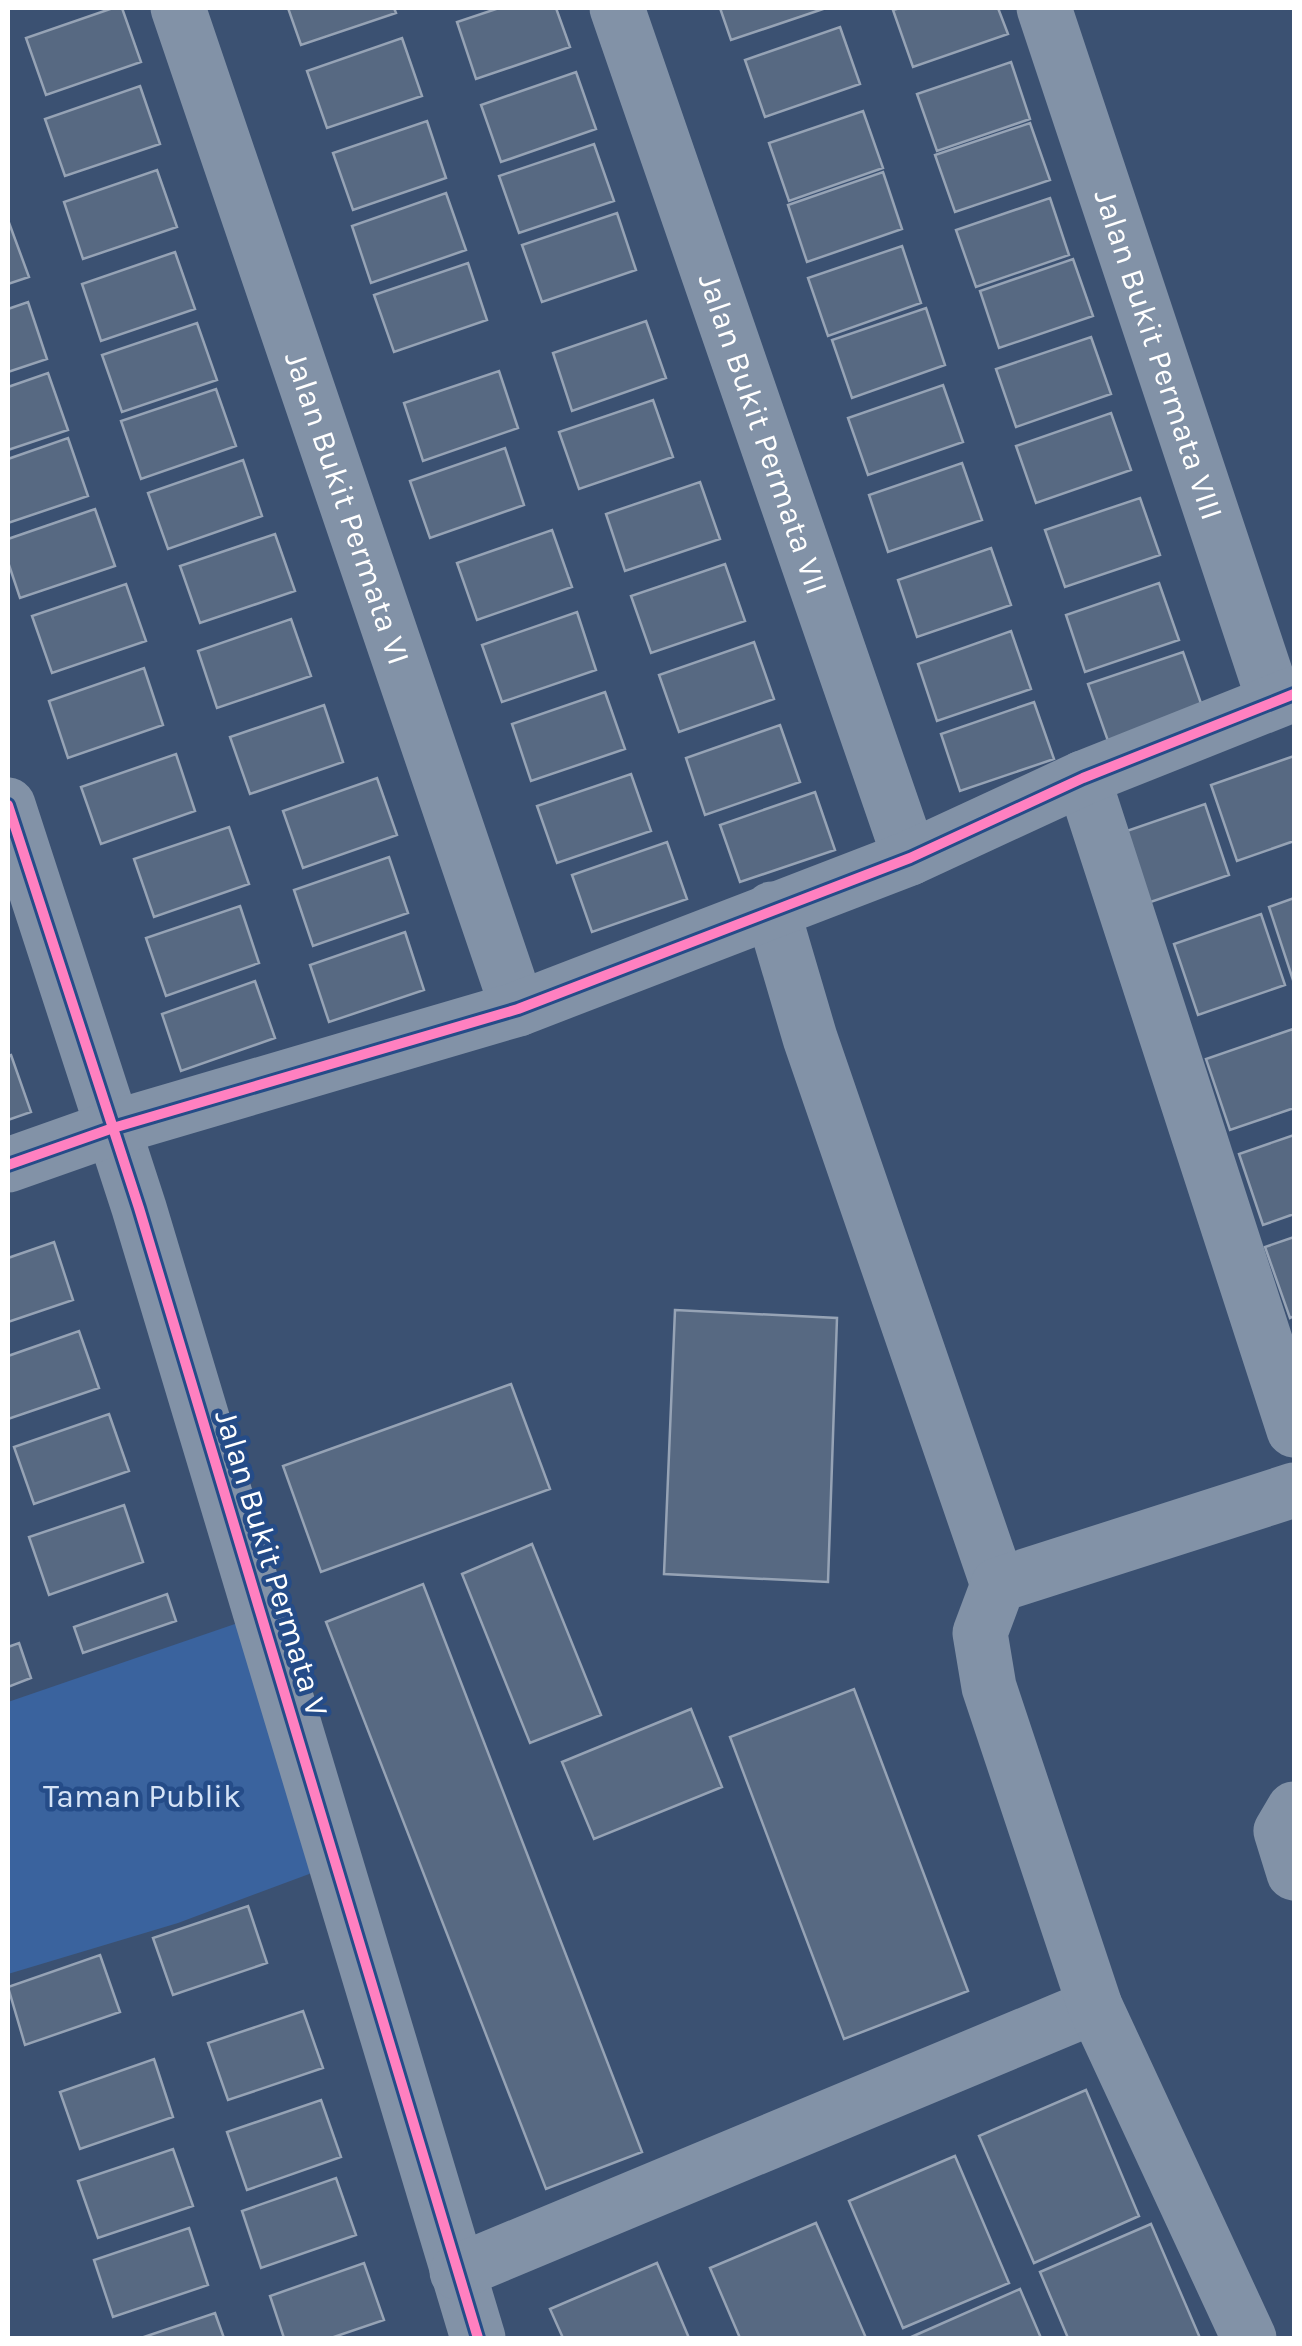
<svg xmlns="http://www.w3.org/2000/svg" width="1302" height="2346" viewBox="0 0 1302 2346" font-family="Karla,sans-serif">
<rect width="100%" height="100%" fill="#3b5172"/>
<path fill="#3a639e" d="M 261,1615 L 336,1864 L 178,1923 L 8,1974 L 8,1702 Z"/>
<path fill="#576982" stroke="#96a3b5" stroke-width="2.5" d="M 113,8 L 122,8 L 141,62 L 46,95 L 26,38 Z
M 288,8 L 394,8 L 396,13 L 301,45 Z
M 499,8 L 556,8 L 570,47 L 476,79 L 457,22 Z
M 720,8 L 826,8 L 731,40 Z
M 900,8 L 998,8 L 1008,34 L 913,67 L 893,10 Z
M 840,27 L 860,84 L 765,117 L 745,60 Z
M 402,38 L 422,96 L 327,128 L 307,71 Z
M 1011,62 L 1030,119 L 937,151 L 917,94 Z
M 576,72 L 596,129 L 501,162 L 481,105 Z
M 140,86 L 160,144 L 65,176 L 45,119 Z
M 863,111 L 883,168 L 789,201 L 769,143 Z
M 427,121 L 446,178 L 353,210 L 333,153 Z
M 1030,123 L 1050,180 L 955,212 L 935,155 Z
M 594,144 L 614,201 L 519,233 L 499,176 Z
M 157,170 L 177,227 L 83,259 L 64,202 Z
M 883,172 L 902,229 L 807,262 L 788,205 Z
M 446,193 L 466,250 L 371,283 L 352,226 Z
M 1050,198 L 1069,255 L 976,287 L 956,230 Z
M 617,213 L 636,270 L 542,302 L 522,245 Z
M 8,220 L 29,277 L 8,284 Z
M 902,246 L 921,303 L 828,336 L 808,278 Z
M 175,252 L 195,309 L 101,341 L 82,284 Z
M 1073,259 L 1093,316 L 999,348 L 980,291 Z
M 468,263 L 487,320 L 394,352 L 374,295 Z
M 28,302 L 47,359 L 8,372 L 8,309 Z
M 926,308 L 945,365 L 852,398 L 832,340 Z
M 646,321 L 666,378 L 572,411 L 553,353 Z
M 197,323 L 217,380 L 122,412 L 102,355 Z
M 1091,337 L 1111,394 L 1016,427 L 996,369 Z
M 499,371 L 518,428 L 423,461 L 404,403 Z
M 48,373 L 68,430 L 8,450 L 8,387 Z
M 943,385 L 963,442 L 868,475 L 848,418 Z
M 216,389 L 236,446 L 141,479 L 121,421 Z
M 653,400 L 673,457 L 579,489 L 559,432 Z
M 1111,413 L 1131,470 L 1036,503 L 1016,446 Z
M 68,438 L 88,496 L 8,523 L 8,459 Z
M 505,448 L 524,505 L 430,538 L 410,481 Z
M 243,460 L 262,516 L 168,549 L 148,493 Z
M 962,463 L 982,520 L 888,552 L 869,495 Z
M 700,482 L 720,539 L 625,571 L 606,514 Z
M 1140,498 L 1160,555 L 1065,587 L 1045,530 Z
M 95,509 L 115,566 L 20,598 L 8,562 L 8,539 Z
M 552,530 L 572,587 L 477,620 L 457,563 Z
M 275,534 L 295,591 L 200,623 L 180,566 Z
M 991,548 L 1011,605 L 917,637 L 898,580 Z
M 725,564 L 745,621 L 651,653 L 631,596 Z
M 1159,583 L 1179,640 L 1085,672 L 1066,615 Z
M 126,584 L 146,641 L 52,673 L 32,616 Z
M 577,612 L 596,670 L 502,702 L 482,645 Z
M 291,619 L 311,676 L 217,708 L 198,651 Z
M 1011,631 L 1031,689 L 937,721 L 918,664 Z
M 754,642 L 774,699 L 679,732 L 659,675 Z
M 1183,652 L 1203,709 L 1108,741 L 1088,684 Z
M 144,668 L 163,725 L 68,758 L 49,701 Z
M 605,692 L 625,749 L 531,781 L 512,724 Z
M 1034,702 L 1054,759 L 960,791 L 941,734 Z
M 324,705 L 343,762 L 250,794 L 230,737 Z
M 780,725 L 800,782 L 705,815 L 686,758 Z
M 176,754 L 195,811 L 101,844 L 81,787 Z
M 1294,756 L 1294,841 L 1237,861 L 1211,785 Z
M 631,774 L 651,831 L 557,863 L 537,806 Z
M 377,778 L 397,835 L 303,868 L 283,811 Z
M 815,792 L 835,850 L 740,882 L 720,825 Z
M 1205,804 L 1229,875 L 1142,905 L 1118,834 Z
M 229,827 L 249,884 L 154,917 L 134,859 Z
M 667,842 L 687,899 L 592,932 L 572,875 Z
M 389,857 L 408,913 L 313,946 L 294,890 Z
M 1294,898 L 1294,983 L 1269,907 Z
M 240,906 L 259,963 L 166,996 L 146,938 Z
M 1261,914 L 1285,985 L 1198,1015 L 1174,944 Z
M 405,932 L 424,990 L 329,1022 L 310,965 Z
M 255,981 L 275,1038 L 181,1071 L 162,1014 Z
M 1293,1029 L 1294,1108 L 1230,1130 L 1206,1059 Z
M 11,1055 L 31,1112 L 8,1120 L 8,1056 Z
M 1294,1135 L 1294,1214 L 1263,1225 L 1239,1154 Z
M 1294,1237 L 1294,1316 L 1290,1318 L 1265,1247 Z
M 54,1242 L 73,1300 L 8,1322 L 8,1258 Z
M 675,1310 L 837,1318 L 828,1582 L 664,1574 Z
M 79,1331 L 99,1388 L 8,1419 L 8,1356 Z
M 511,1384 L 550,1489 L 321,1572 L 283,1466 Z
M 109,1414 L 129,1471 L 34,1504 L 14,1447 Z
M 124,1505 L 143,1562 L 49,1595 L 29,1537 Z
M 532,1544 L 601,1715 L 530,1743 L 462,1574 Z
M 423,1584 L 642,2152 L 546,2189 L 326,1622 Z
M 167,1594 L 176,1621 L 83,1653 L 74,1627 Z
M 19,1643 L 31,1678 L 8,1687 L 8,1647 Z
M 854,1689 L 968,1991 L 844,2039 L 730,1737 Z
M 691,1709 L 722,1787 L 594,1839 L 562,1762 Z
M 248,1906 L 267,1963 L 173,1995 L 153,1938 Z
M 100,1955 L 120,2012 L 25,2045 L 8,1987 Z
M 303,2011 L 323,2068 L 228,2100 L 208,2043 Z
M 154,2059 L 173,2117 L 80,2149 L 60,2092 Z
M 1086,2090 L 1139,2216 L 1034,2263 L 979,2136 Z
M 321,2100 L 341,2157 L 247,2190 L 227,2132 Z
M 173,2149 L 193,2206 L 98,2238 L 78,2181 Z
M 955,2156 L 1009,2283 L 903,2328 L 849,2201 Z
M 336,2178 L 356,2235 L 261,2268 L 242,2211 Z
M 816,2223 L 866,2338 L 740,2338 L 710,2268 Z
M 1151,2224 L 1200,2338 L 1068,2338 L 1040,2272 Z
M 189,2228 L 208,2285 L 113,2317 L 94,2260 Z
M 364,2263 L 384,2320 L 331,2338 L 284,2338 L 270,2296 Z
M 657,2263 L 689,2338 L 563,2338 L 550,2309 Z
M 1020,2289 L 1041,2338 L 909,2338 Z
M 215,2313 L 224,2338 L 141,2338 Z"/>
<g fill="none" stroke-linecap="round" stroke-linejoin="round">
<g stroke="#8292a7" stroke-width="55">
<path id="s1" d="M 178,8 L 518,1009"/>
<path id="s2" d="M 617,8 L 910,858"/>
<path id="s3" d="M 1044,8 L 1274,700"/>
<path d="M 1083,778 L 1294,1430"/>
<path d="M 8,805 L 139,1208 L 478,2338"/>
<path d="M 772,909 L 810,1038 L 998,1585"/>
<path d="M 8,1165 L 113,1128 L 518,1009 L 910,858 L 1083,778 L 1294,694"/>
<path d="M 1294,1809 L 1281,1831 L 1294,1873"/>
<path d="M 457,2272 L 1095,2006"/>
<path d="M 1249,2338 L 1095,2006 L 989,1687 L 980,1633 L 998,1585 L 1294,1490"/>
</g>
<defs>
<path id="cycleway" d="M 8,805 L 139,1208 L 478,2338
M 8,1165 L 113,1128 L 518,1009 L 910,858 L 1083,778 L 1294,694"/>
</defs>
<use href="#cycleway" stroke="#254c88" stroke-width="16"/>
<use href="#cycleway" stroke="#ff80c0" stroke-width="10"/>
</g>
<g text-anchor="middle" stroke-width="9" stroke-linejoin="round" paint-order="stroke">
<g font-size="32" fill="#fff" stroke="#254c88">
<text dy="11" stroke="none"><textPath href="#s3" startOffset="365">Jalan Bukit Permata VIII</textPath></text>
<text dy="11" stroke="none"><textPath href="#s2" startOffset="450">Jalan Bukit Permata VII</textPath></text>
<text dy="11" stroke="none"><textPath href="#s1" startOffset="528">Jalan Bukit Permata VI</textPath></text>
<text transform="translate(272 1563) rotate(73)" y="11">Jalan Bukit Permata V</text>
</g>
<g font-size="32" fill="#d6e4f7" stroke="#254c88">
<text x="142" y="1807">Taman Publik</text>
</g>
</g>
<rect width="1302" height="2346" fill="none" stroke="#ffffff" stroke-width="20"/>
</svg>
